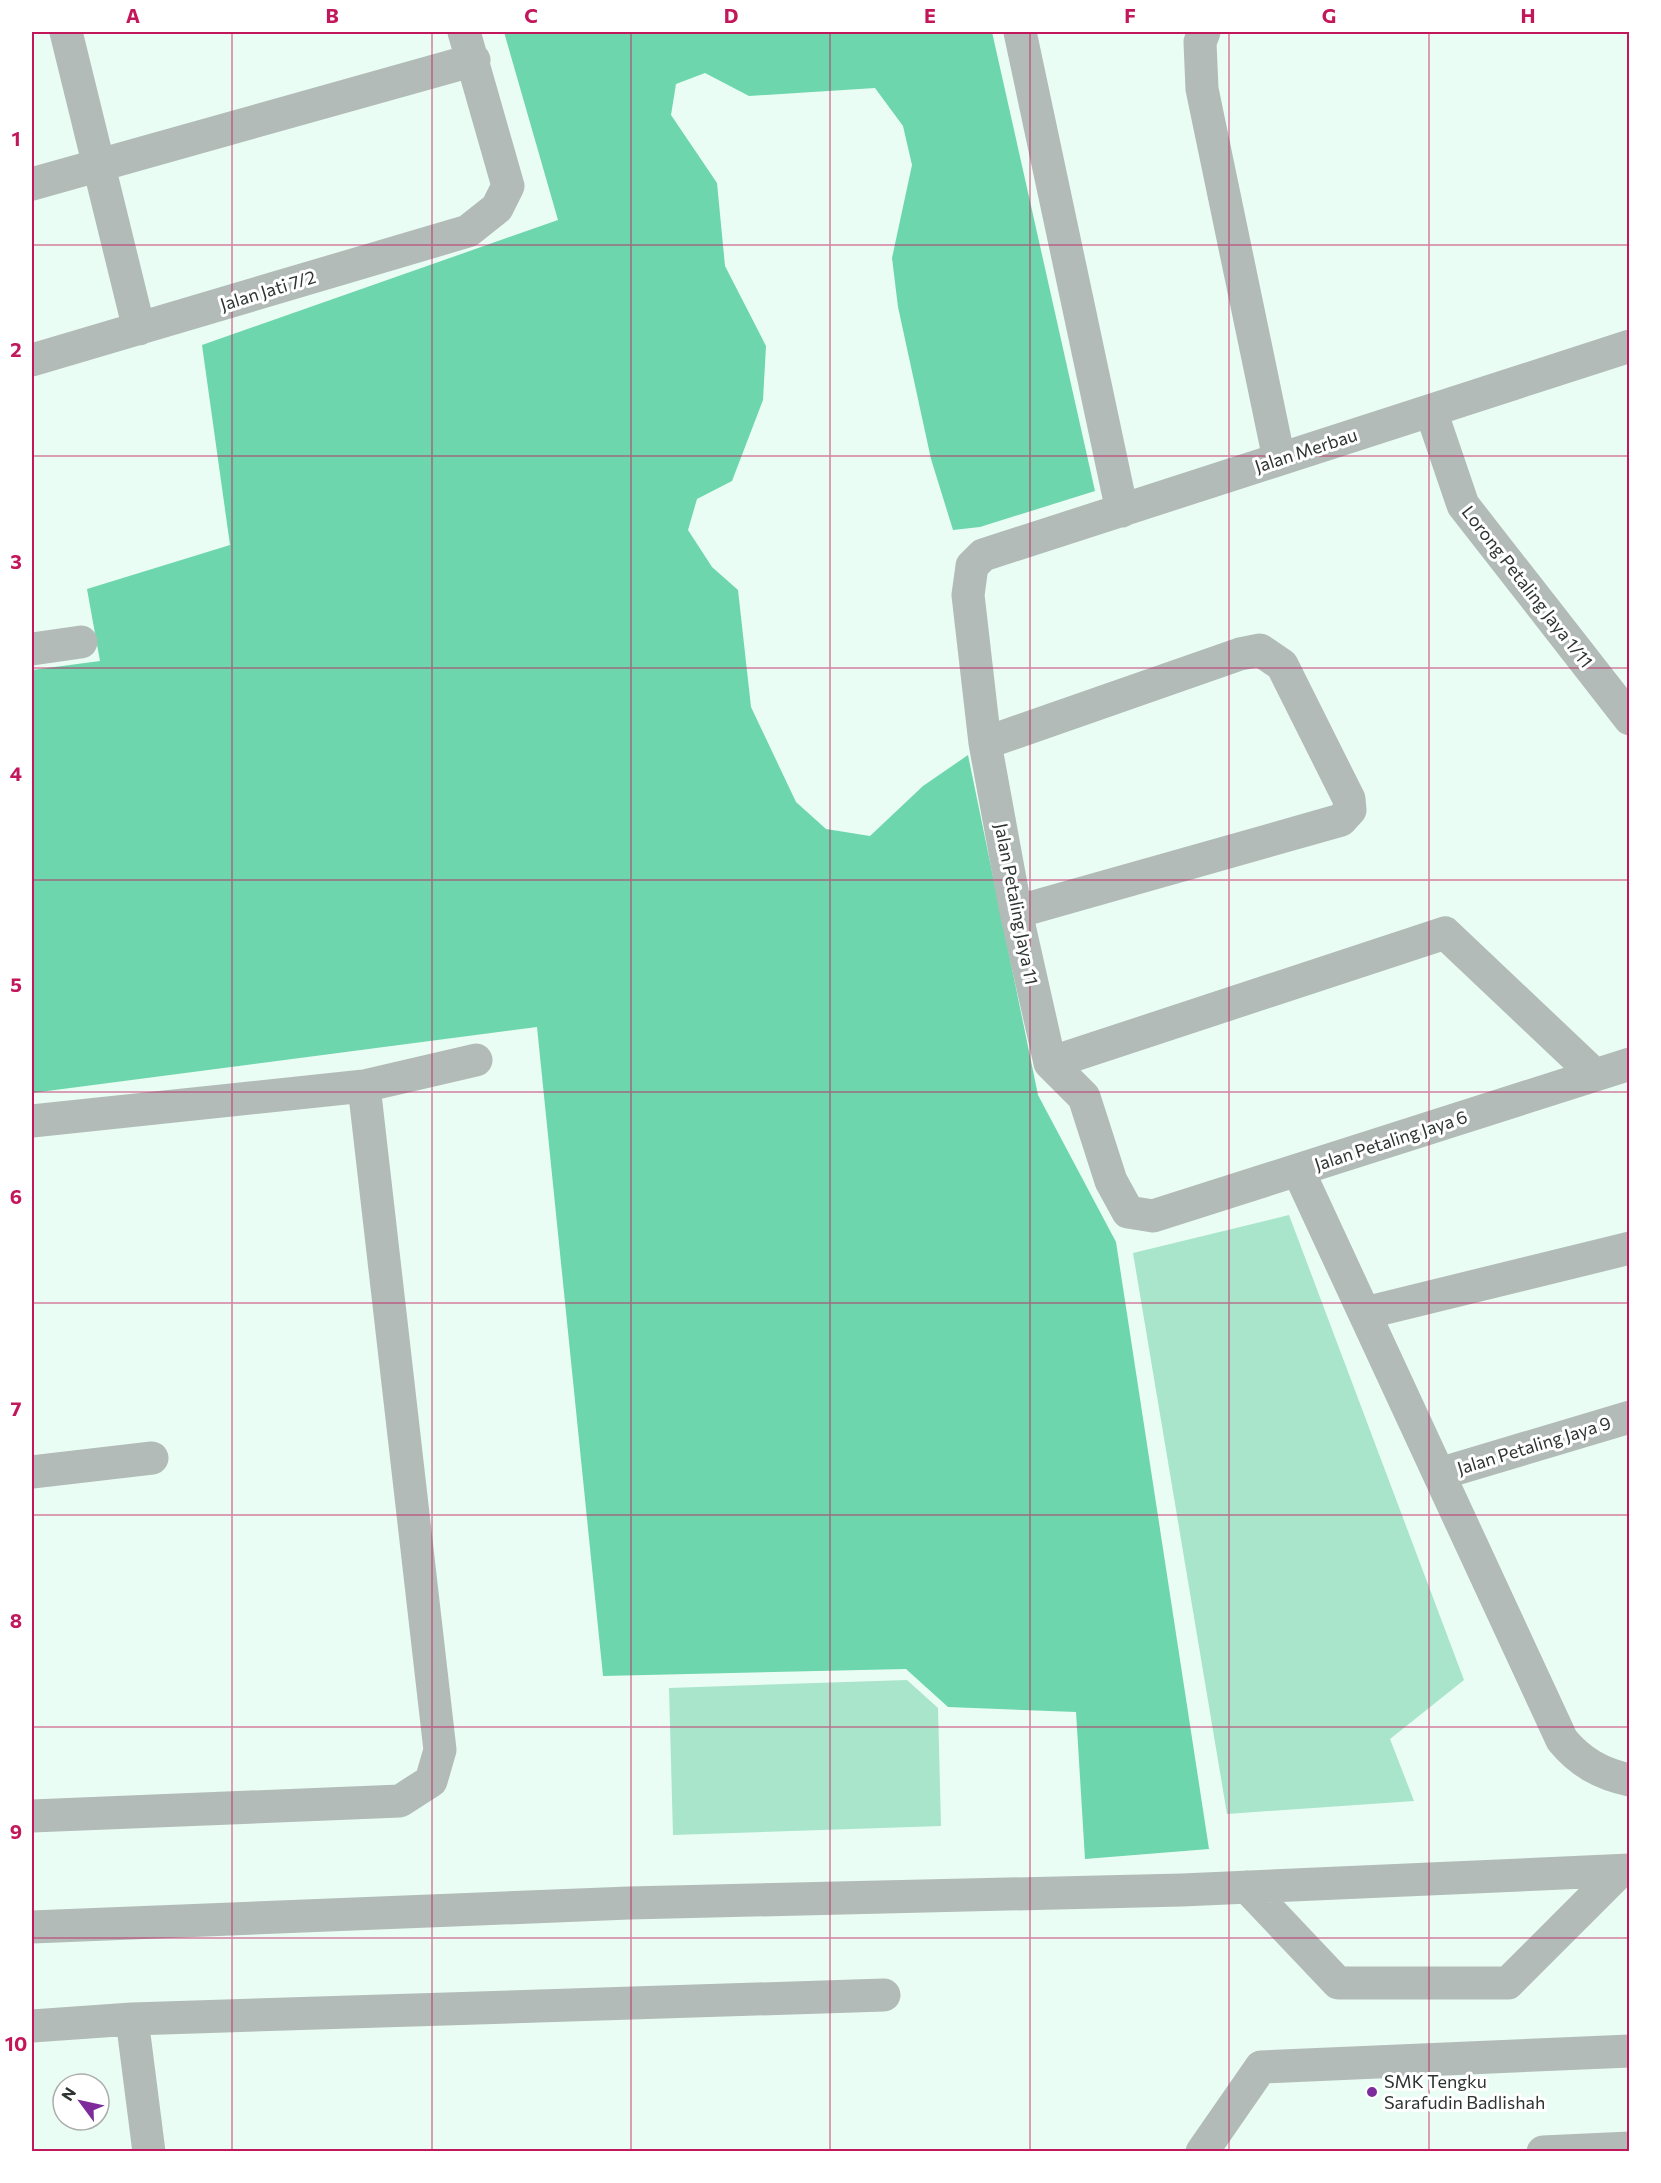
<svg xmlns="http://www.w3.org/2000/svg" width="1661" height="2183" viewBox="0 0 1661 2183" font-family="Commissioner,sans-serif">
<rect width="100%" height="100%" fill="#e9fdf4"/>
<path fill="#a9e5ca" d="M 1289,1215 L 1464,1680 L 1390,1739 L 1414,1801 L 1227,1814 L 1133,1253 Z
M 907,1680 L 938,1708 L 941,1826 L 673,1835 L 669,1688 Z"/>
<path fill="#6ed6ad" d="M 504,32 L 992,32 L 1095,491 L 980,527 L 953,530 L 931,459 L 898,307 L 892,258 L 912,165 L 903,126 L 875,88 L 749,96 L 705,73 L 676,84 L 671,115 L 717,183 L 725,266 L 766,346 L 763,400 L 732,481 L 697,499 L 688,530 L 712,567 L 738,590 L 751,707 L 796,802 L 826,829 L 870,836 L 923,786 L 968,755 L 1038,1095 L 1116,1242 L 1209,1849 L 1085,1859 L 1076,1712 L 948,1707 L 906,1669 L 603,1676 L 537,1027 L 32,1093 L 32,670 L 100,661 L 87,589 L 230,545 L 202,345 L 558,220 Z"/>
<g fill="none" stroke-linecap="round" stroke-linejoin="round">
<path stroke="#b2bbb7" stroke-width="33" d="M 66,32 L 139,329
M 1020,32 L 1122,511
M 1204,32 L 1200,42 L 1202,89 L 1279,459
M 32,184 L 474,60
M 1630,346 L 983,555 L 972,566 L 968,595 L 985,743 L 1016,912 L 1050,1063 L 1084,1097 L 1111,1181 L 1128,1212 L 1153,1216 L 1630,1064
M 32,360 L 468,231 L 497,208 L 508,186 L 464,32
M 1431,411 L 1463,505 L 1630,719
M 32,649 L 81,642
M 985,743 L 1240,654 L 1260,650 L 1282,665 L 1349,799 L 1350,810 L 1341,820 L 1016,912
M 1050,1063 L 1445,933 L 1595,1075
M 32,1121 L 364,1086 L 476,1060
M 1298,1170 L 1562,1740 C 1580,1762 1601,1774 1630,1780
M 1365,1313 L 1630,1248
M 32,1472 L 152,1458
M 1439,1474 L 1630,1417
M 32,1816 L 400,1801 L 431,1781 L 440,1750 L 364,1086
M 1247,1887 L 1338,1983 L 1508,1983 L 1619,1872
M 32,1927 L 629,1903 L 1182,1890 L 1630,1870
M 132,2019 L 149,2152
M 32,2026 L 132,2019 L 884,1995
M 1202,2152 L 1261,2067 L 1630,2051
M 1543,2152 L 1630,2148"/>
</g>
<path fill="none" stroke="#c2185b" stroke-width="1.5" stroke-opacity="0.55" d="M 232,32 L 232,2152M 432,32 L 432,2152M 631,32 L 631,2152M 830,32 L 830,2152M 1030,32 L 1030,2152M 1229,32 L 1229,2152M 1429,32 L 1429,2152M 32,245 L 1630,245M 32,456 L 1630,456M 32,668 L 1630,668M 32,880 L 1630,880M 32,1092 L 1630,1092M 32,1303 L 1630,1303M 32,1515 L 1630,1515M 32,1727 L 1630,1727M 32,1938 L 1630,1938"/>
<circle fill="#7e2c9b" stroke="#fff" stroke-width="2" cx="1372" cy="2092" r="6"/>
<g text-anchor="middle" stroke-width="6" stroke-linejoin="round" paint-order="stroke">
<g font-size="18" fill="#2d3431" stroke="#fff">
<text transform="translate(268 291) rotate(-17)" y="6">Jalan Jati 7/2</text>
<text transform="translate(1306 451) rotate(-18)" y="6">Jalan Merbau</text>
<text transform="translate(1527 587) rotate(52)" y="6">Lorong Petaling Jaya 1/11</text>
<text transform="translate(1016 904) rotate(79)" y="6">Jalan Petaling Jaya 11</text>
<text transform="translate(1391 1141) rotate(-18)" y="6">Jalan Petaling Jaya 6</text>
<text transform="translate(1534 1446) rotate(-17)" y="6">Jalan Petaling Jaya 9</text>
</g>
<g font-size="18" fill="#2d3431" stroke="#fff" text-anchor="start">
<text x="1384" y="2088">SMK Tengku<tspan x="1384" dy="21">Sarafudin Badlishah</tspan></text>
</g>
</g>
<rect width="1661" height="2183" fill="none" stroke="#ffffff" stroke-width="66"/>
<g transform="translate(81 2102) rotate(303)"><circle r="28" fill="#ffffff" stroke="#abaead" stroke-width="1.5"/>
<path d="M0-4.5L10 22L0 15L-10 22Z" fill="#7e2c9b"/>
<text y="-9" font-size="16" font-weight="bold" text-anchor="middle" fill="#2d3431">N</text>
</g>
<rect x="33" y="33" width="1595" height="2117" fill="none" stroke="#c2185b" stroke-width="2"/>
<g font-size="20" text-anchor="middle" font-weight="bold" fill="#c2185b">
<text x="133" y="23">A</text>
<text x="332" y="23">B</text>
<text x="531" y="23">C</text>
<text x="731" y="23">D</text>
<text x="930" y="23">E</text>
<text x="1130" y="23">F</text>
<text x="1329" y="23">G</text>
<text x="1528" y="23">H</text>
<text x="16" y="146">1</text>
<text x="16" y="357">2</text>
<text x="16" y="569">3</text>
<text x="16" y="781">4</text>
<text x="16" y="992">5</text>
<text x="16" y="1204">6</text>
<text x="16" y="1416">7</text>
<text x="16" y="1628">8</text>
<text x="16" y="1839">9</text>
<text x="16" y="2051">10</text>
</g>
</svg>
